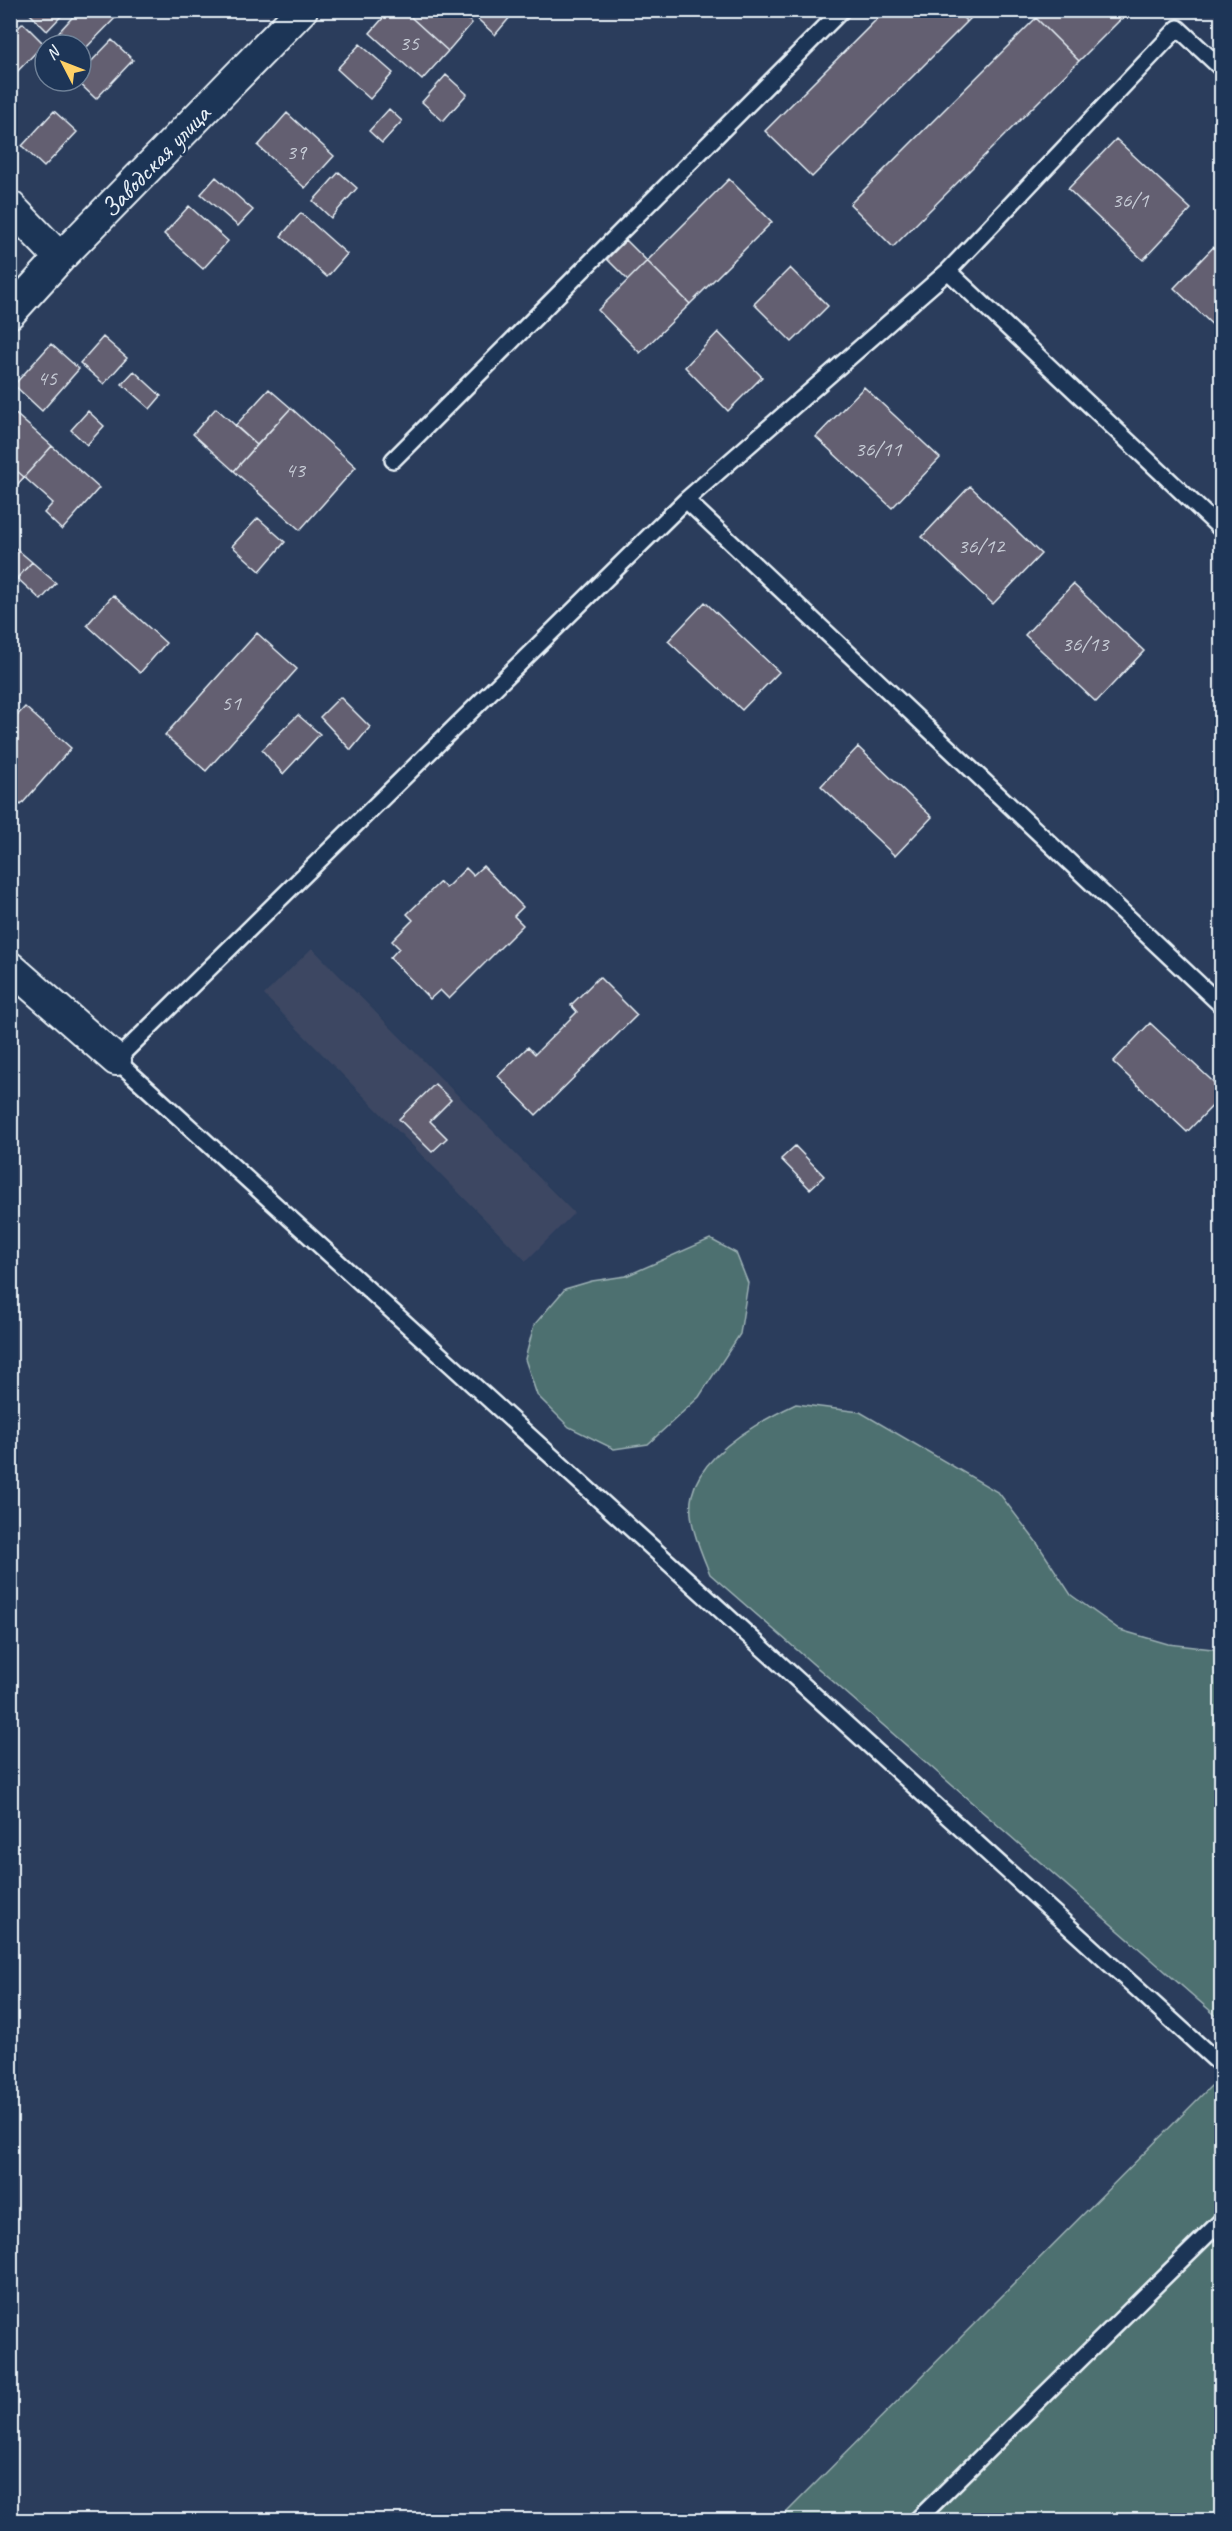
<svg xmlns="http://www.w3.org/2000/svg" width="1232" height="2531" viewBox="0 0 1232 2531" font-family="Caveat,sans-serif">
<rect width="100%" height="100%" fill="#2b3d5c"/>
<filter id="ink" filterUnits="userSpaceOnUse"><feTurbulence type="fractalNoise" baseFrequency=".0167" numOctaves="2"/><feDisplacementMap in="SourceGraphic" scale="12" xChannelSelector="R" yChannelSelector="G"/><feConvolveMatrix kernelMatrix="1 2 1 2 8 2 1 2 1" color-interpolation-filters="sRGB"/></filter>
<g filter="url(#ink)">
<path fill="#3c4762" d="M 312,948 L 574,1213 L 526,1261 L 264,995 Z"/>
<path fill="#4e6f6f" stroke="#9bb0b4" stroke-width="1.5" d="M 710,1239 L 736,1253 L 748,1283 L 740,1334 L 699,1397 L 648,1444 L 614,1449 L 569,1427 L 537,1395 L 525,1359 L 534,1325 L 565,1289 L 592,1281 L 626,1276 Z
M 796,1404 L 860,1412 L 999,1493 L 1037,1543 L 1071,1595 L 1120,1630 L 1168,1644 L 1221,1650 L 1221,2020 L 710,1574 C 701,1552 686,1519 692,1495 C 702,1452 760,1421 796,1404 Z
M 1211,2086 L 1221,2088 L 1221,2520 L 779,2520 Z"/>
<path fill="#635f71" stroke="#e8f1f8" stroke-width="1.5" d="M 26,10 L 67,10 L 47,31 Z
M 79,10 L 123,10 L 81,53 L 81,45 L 71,45 L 58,33 Z
M 390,10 L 403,10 L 448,51 L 422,80 L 370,33 Z
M 403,10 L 458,10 L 472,23 L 448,51 Z
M 468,10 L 516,10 L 495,35 Z
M 886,10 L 956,10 L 967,22 L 812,177 L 765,131 Z
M 956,10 L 979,10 L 967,22 Z
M 1044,10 L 1130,10 L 1079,61 L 1036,18 Z
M 1036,18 L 1079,61 L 893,247 L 850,204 Z
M 23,23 L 44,44 L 10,79 L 10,36 Z
M 112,40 L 133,60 L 96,99 L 77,81 L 81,81 L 81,72 Z
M 360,44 L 393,73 L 370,99 L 337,69 Z
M 446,75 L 467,94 L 443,121 L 422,102 Z
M 389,109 L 402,121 L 382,143 L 369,131 Z
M 54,111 L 77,132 L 44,167 L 22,146 Z
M 287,113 L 334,156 L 305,188 L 258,146 Z
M 1116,139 L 1191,209 L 1143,260 L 1068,189 Z
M 339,172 L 357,188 L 331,218 L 313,201 Z
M 216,177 L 253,210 L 238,226 L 201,194 Z
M 729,179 L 772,222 L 690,304 L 647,261 Z
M 189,206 L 228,241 L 203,269 L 164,234 Z
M 301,213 L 347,254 L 327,277 L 281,236 Z
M 1222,238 L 1222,334 L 1174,288 Z
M 626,240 L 647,261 L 628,280 L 607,259 Z
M 647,261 L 690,304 L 640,353 L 598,310 Z
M 790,268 L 828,306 L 792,342 L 754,304 Z
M 718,332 L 762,377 L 728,411 L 685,367 Z
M 103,337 L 127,358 L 104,384 L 80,363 Z
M 51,344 L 79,369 L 42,411 L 14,385 Z
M 134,371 L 161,396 L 150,409 L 122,384 Z
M 864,387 L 940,458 L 892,508 L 816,437 Z
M 269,389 L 291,408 L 257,445 L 235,426 Z
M 216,408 L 257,445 L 234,471 L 193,434 Z
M 291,408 L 356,467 L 300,530 L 234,471 Z
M 10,409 L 52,446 L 24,477 L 10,465 Z
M 88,411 L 104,426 L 87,445 L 71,430 Z
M 52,446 L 99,488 L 62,530 L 44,513 L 53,503 L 24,477 Z
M 10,465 L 24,477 L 10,493 Z
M 970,486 L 1041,554 L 993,604 L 922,537 Z
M 258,518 L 285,542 L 260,571 L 232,546 Z
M 12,545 L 32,562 L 10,586 L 10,547 Z
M 32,562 L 56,583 L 41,600 L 17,578 Z
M 1073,584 L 1144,651 L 1096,702 L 1025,635 Z
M 113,595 L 166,643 L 140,673 L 87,625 Z
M 705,602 L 779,672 L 742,710 L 668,641 Z
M 257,633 L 297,669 L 206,771 L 165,735 Z
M 340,697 L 370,727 L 351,750 L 320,717 Z
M 25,707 L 71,748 L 21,805 L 10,796 L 10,723 Z
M 298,715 L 320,734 L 283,774 L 262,750 Z
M 858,747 L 932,817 L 895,856 L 821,786 Z
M 483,866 L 523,907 L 514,916 L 523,925 L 449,999 L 440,990 L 430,999 L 390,958 L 399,948 L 392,941 L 413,920 L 407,914 L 440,882 L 446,888 L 466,868 L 473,875 Z
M 599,977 L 637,1015 L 536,1115 L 498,1076 L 528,1047 L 535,1054 L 577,1012 L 571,1005 Z
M 1150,1023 L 1222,1090 L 1222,1096 L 1187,1132 L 1113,1062 Z
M 435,1084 L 451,1100 L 430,1121 L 447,1138 L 432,1152 L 399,1119 Z
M 795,1146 L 824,1176 L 810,1189 L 781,1159 Z"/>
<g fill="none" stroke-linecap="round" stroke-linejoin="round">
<defs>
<path id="lane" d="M 1222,69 L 1178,28 L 948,271 L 686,500 L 116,1060 L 1222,2066
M 948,271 L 1222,530
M 393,460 L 842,10
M 686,500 L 1222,1006
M 917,2520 L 1222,2220"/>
<path id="street" d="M 10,206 L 60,258
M 10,313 L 60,258 L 302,10
M 10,967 L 116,1060"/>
</defs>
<use href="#lane" stroke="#e8f1f8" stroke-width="20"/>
<use href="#street" stroke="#e8f1f8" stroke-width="34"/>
<use href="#lane" stroke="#1d3557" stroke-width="15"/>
<use href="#street" stroke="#1d3557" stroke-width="30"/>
</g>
</g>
<g text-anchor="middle" stroke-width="5" stroke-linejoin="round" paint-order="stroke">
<g font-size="22" fill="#c7ccd6">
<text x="409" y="50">35</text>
<text x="296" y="159">39</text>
<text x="1130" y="207">36/1</text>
<text x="47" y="385">45</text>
<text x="878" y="456">36/11</text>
<text x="295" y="477">43</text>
<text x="981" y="553">36/12</text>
<text x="1085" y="651">36/13</text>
<text x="231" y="710">51</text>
</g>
<g font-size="26" fill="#e8f1f8" stroke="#1d3557">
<text transform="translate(155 161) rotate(-46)" y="9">Заводская улица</text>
</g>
</g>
<rect width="1232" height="2531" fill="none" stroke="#1d3557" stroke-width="36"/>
<rect x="18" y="18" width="1196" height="2495" fill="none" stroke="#e8f1f8" stroke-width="2" filter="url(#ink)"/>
<g transform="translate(63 63) rotate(312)"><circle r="28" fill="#1d3557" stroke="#6e8097" stroke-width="1.5"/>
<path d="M0-4.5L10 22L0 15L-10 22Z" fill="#ffd166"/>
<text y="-9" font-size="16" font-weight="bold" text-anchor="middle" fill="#e8f1f8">N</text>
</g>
</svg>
